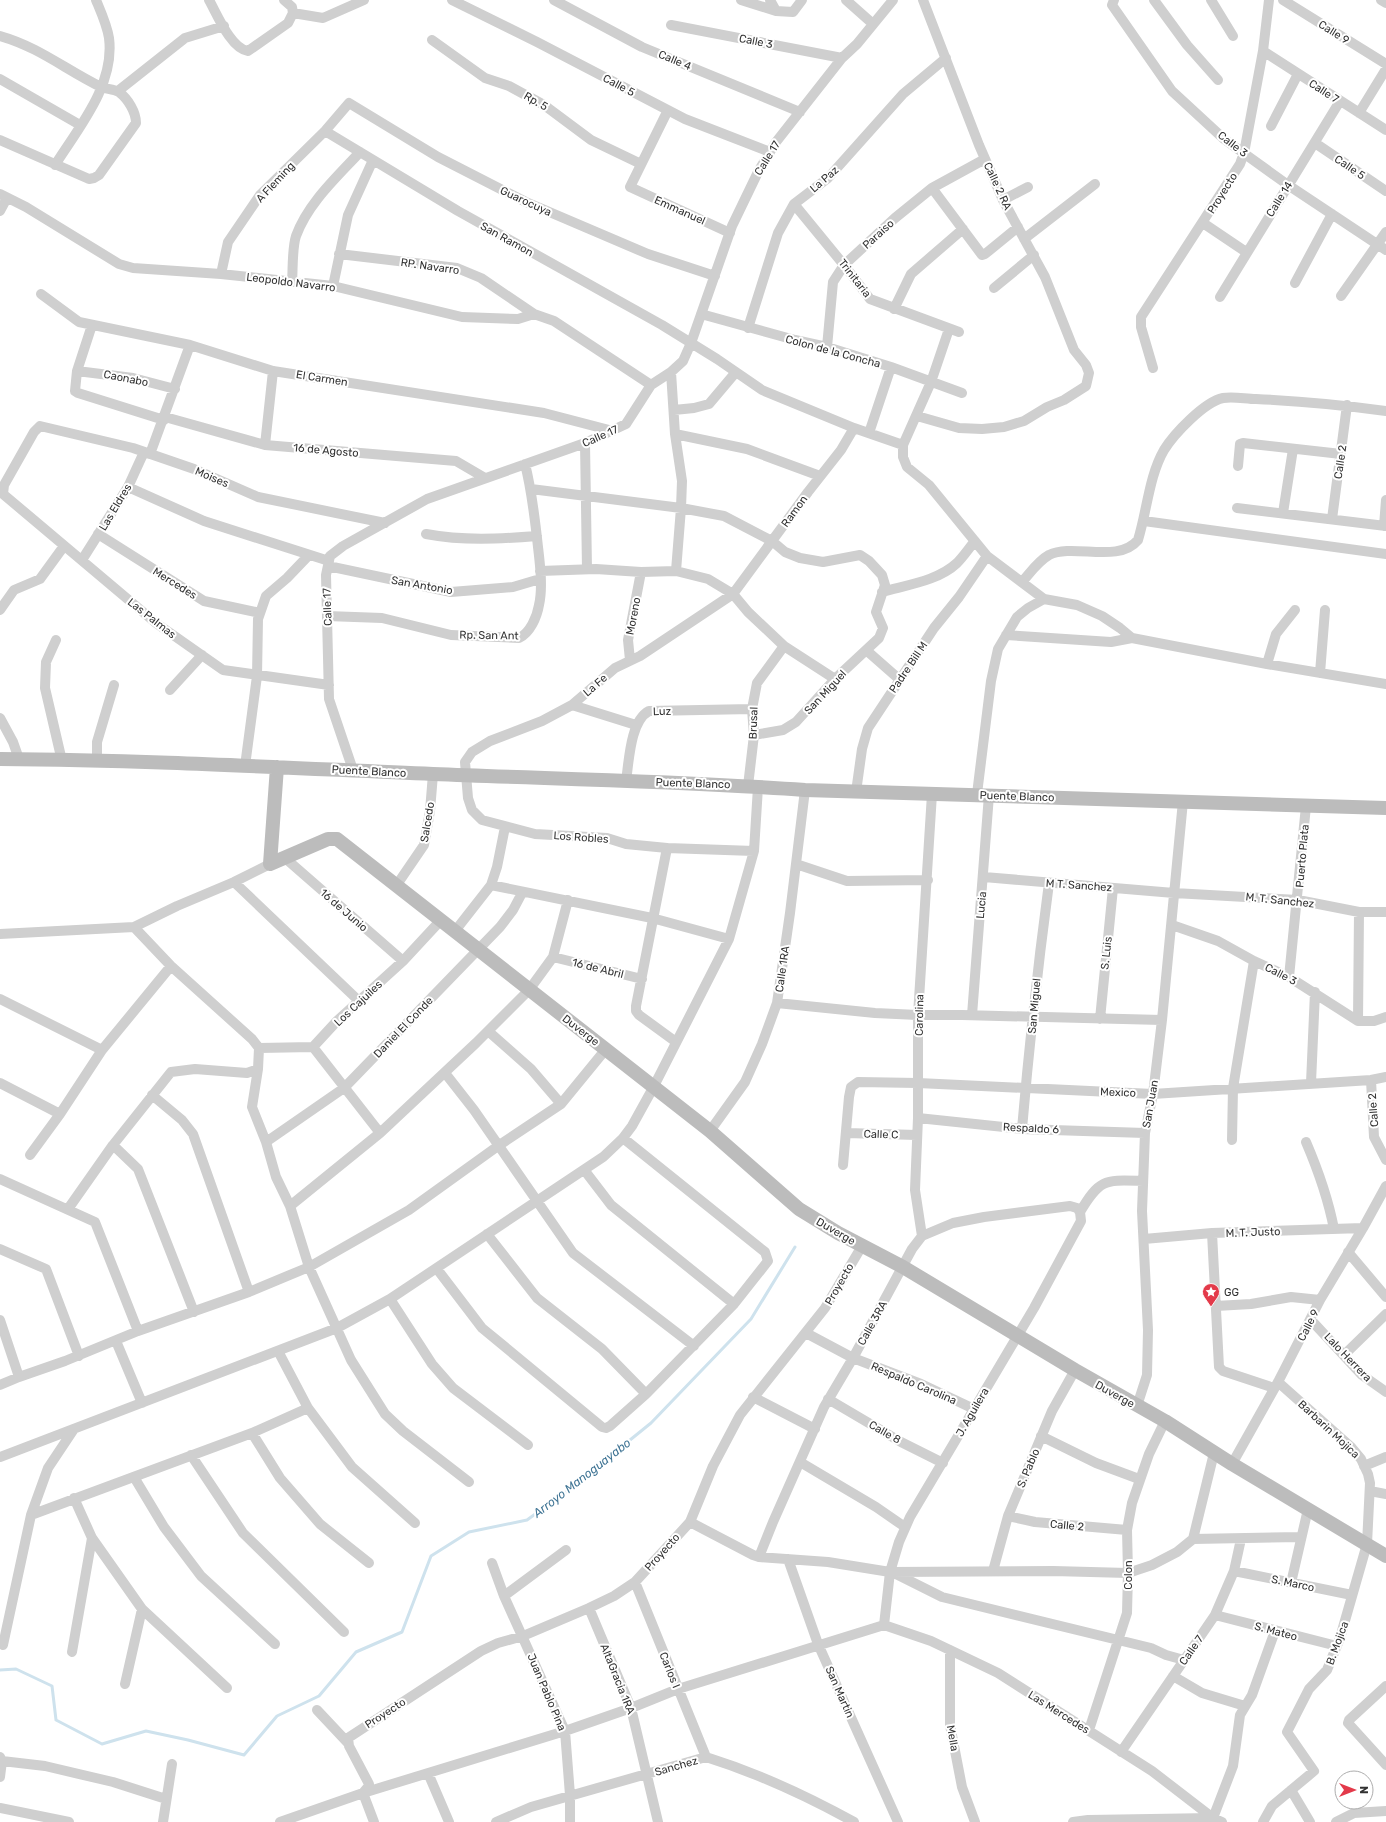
<svg xmlns="http://www.w3.org/2000/svg" width="1386" height="1822" viewBox="0 0 1386 1822" font-family="Rubik,sans-serif">
<rect width="100%" height="100%" fill="#fff"/>
<g fill="none" stroke-linecap="round" stroke-linejoin="round">
<path stroke="#cee2ed" stroke-width="3" d="M 0,1670 L 16,1669 L 52,1686 L 56,1720 L 102,1744 L 146,1731 L 188,1740 L 244,1755 L 277,1716 L 319,1696 L 356,1652 L 402,1632 L 431,1556 L 469,1532 L 527,1520 L 567,1491 L 651,1423 L 751,1319 L 795,1247"/>
<path stroke="#cfcfcf" stroke-width="10" d="M 209,0 C 217,14 231,49 248,51 L 288,23 L 293,13 L 292,7 L 284,0
M 452,0 L 537,42 L 685,119 L 770,152
M 554,0 L 642,47 L 800,112
M 741,0 L 776,11 L 793,12 L 802,0
M 770,0 L 776,11
M 846,0 L 873,24
M 1114,0 L 1112,5 L 1172,91 L 1224,139 L 1288,185 L 1386,250
M 1154,0 L 1187,45 L 1218,80
M 1211,0 L 1233,36
M 1283,0 L 1386,64
M 1381,0 L 1386,3
M 293,13 L 323,18 L 364,0
M 671,25 L 842,58
M 0,36 C 39,47 66,70 101,87 C 106,89 114,89 119,92 C 128,99 136,112 136,123 L 99,175 L 94,178 L 89,179 L 0,140
M 432,40 L 485,78 L 509,86 L 544,105 L 591,140 L 641,164
M 1263,51 L 1386,130
M 0,79 L 80,125
M 118,91 L 185,38 L 224,26
M 668,110 L 630,187 L 730,233
M 1359,113 L 1386,69
M 1271,126 L 1298,74
M 325,131 L 458,211 L 662,325 L 717,359 L 762,390 L 854,428 L 903,445
M 1315,143 L 1386,191
M 55,165 C 79,127 115,85 109,38 C 107,25 101,12 96,0
M 932,188 L 982,255 L 985,254 L 1018,227
M 0,194 L 26,207 L 119,264 L 133,268 L 221,274 L 333,286 L 462,317 L 518,319 L 534,314
M 1003,200 L 1028,187
M 794,204 L 844,265 L 870,299 L 959,332
M 0,211 L 7,198
M 1203,223 L 1246,252
M 1024,239 L 1095,184
M 339,254 L 457,268 L 481,278 L 534,314 L 554,321 L 651,385
M 221,274 L 228,242 L 260,195 L 325,131 L 349,103 L 438,157 L 526,202 L 648,254 L 715,276
M 292,282 C 293,269 292,248 296,236 C 308,203 337,177 360,152
M 1295,283 L 1332,214
M 333,286 L 348,215 L 373,160
M 994,288 L 1034,255
M 41,294 L 79,322 L 190,345 L 273,371 L 544,413 L 613,431
M 1341,296 L 1386,232
M 1220,297 L 1340,101
M 894,309 L 911,274 L 963,229
M 701,314 L 795,340 L 827,347 L 891,367 L 962,393
M 92,325 L 77,371 L 75,391 L 78,393 L 164,420
M 748,328 L 778,233 L 794,204 L 828,178 L 903,94 L 946,58
M 949,329 L 931,382 L 903,445 L 903,457 L 907,467 L 929,485 L 987,556 L 1044,599 L 1077,605 L 1102,616 L 1120,628 L 1132,638 L 1267,664 L 1386,684
M 827,347 L 833,282 L 844,265 L 895,218 L 932,188 L 985,159
M 1153,368 L 1141,327 L 1141,317 L 1240,164 L 1244,153 L 1263,51 L 1269,0
M 77,371 L 133,378 L 175,389
M 671,372 L 675,434 L 682,481 L 681,508 L 676,571
M 674,410 L 694,408 L 709,404 L 736,372
M 917,416 L 959,428 L 982,429 L 1004,427 L 1024,421 L 1047,407 L 1064,400 L 1086,386 L 1089,373 L 1086,365 L 1074,350 L 1045,277 L 1003,200 L 979,145 L 923,0
M 165,417 L 265,445 L 456,461 L 485,478
M 869,433 L 891,367
M 675,434 L 747,449 L 820,476
M 585,443 L 587,569
M 265,445 L 273,371
M 150,454 L 190,345
M 1238,466 L 1240,444 L 1243,443 L 1341,454
M 128,487 L 204,521 L 329,561
M 531,489 L 681,508 L 724,516 L 772,541 L 785,552 L 800,558 L 823,562 L 860,555 L 869,561 L 882,575 L 885,585 L 876,612 L 883,628 L 879,638 L 835,679 L 796,722 L 783,730 L 754,735
M 1237,508 L 1386,526
M 1283,513 L 1293,449
M 1332,519 L 1347,405
M 1144,521 L 1386,554
M 1384,526 L 1386,500
M 98,534 L 204,601 L 260,613
M 426,534 C 463,541 499,539 537,536
M 82,560 L 128,487 L 144,452
M 328,566 L 451,592 L 513,587 L 540,579
M 540,571 L 596,569 L 641,572 L 676,571 L 708,579 L 733,594 L 748,612 L 784,646 L 835,679
M 1022,582 C 1030,573 1038,561 1049,555 C 1074,543 1118,564 1138,540 C 1147,511 1149,476 1164,450 C 1174,434 1204,402 1223,398 C 1233,396 1246,399 1256,399 C 1300,401 1343,405 1386,411
M 882,592 C 906,585 938,581 957,563 C 964,556 969,548 975,541
M 0,610 L 14,590 L 40,579 L 64,546
M 327,616 L 382,618 L 451,635 L 519,638 C 530,633 537,617 539,605 C 543,588 540,564 538,547 C 535,519 532,491 525,464
M 1006,635 L 1111,642 L 1132,638
M 56,640 L 46,662 L 45,688 L 62,761
M 866,650 L 899,679
M 630,660 L 628,640 L 641,572
M 1267,664 L 1276,634 L 1295,610
M 1320,673 L 1325,610
M 329,685 L 223,670 L 156,623 L 3,494 L 4,485 L 34,432 L 40,426 L 133,448 L 194,469 L 258,497 L 385,523
M 170,690 L 202,655
M 572,705 L 636,725
M 0,718 L 13,742 L 19,759
M 97,762 L 97,742 L 114,685
M 245,766 L 257,676 L 258,619 L 266,596 L 287,578 L 309,555
M 353,770 L 329,699 L 326,575 L 330,556 L 343,546 L 427,499 L 585,443 L 626,424 L 651,385 L 671,372 L 683,361 L 691,343 L 732,226 L 759,170 L 776,142 L 842,58 L 857,44 L 893,0
M 626,781 C 629,762 630,721 649,711 L 752,709
M 748,786 L 754,735 L 752,709 L 757,683 L 784,646
M 856,792 L 862,749 L 868,728 L 934,628 L 959,597 L 987,556
M 977,794 L 991,681 L 998,649 L 1017,617 L 1028,608 L 1044,599
M 667,848 L 636,1006 L 636,1011 L 639,1015 L 676,1042
M 754,851 L 667,848 L 626,844 L 607,838 L 535,834 L 482,820 L 472,810 L 468,798 L 465,762 L 472,752 L 490,741 L 542,721 L 572,705 L 615,668 L 640,656 L 733,594 L 808,492 L 841,450 L 854,428
M 285,858 L 403,961
M 796,864 L 847,881 L 928,880
M 984,877 L 1174,893 L 1298,900 L 1359,912 L 1386,912
M 234,882 L 359,1001
M 491,885 L 652,918 L 729,939
M 396,886 L 424,845 L 430,811 L 433,774
M 1172,925 L 1218,941 L 1254,961 L 1289,977 L 1358,1021 L 1374,1021 L 1386,1017
M 134,927 L 171,966 L 252,1039 L 259,1048 L 258,1069 L 252,1107 L 266,1142 L 276,1177 L 290,1206 L 309,1267 L 351,1360 L 385,1414 L 403,1431 L 469,1482
M 455,931 L 491,885 L 497,867 L 505,827
M 0,934 L 134,927 L 177,906 L 234,882 L 270,864
M 553,957 L 642,979
M 1289,977 L 1306,806
M 0,999 L 102,1050
M 777,1003 L 875,1013 L 918,1015 L 962,1015 L 1162,1020
M 972,1015 L 989,795
M 1100,1019 L 1113,888
M 1358,1021 L 1359,912
M 488,1031 L 531,1069 L 561,1104
M 313,1047 L 380,1133
M 259,1048 L 313,1047 L 337,1021 L 403,961 L 441,920
M 445,1073 L 474,1110 L 573,1253 L 694,1346
M 1371,1080 L 1374,1137 L 1386,1160
M 0,1083 L 60,1114 L 102,1050 L 171,966
M 1311,1083 L 1315,992
M 152,1095 L 182,1120 L 193,1134 L 249,1292
M 918,1118 L 1022,1129 L 1145,1133
M 1022,1129 C 1029,1047 1038,965 1049,883
M 710,1131 L 745,1082 L 762,1044 L 777,1003 L 790,913 L 805,790
M 846,1133 L 917,1135
M 623,1138 L 765,1252 L 768,1261 L 734,1304 L 646,1394
M 1232,1140 L 1233,1088 L 1254,961
M 266,1142 L 344,1088 L 500,927 L 513,910 L 522,893
M 1306,1142 C 1318,1170 1328,1198 1334,1229
M 113,1145 L 138,1169 L 194,1312
M 30,1155 L 60,1114
M 843,1165 L 849,1097 L 851,1087 L 858,1082 L 918,1083 L 1153,1094 L 1371,1080 L 1386,1077
M 585,1171 L 611,1205 L 734,1304
M 0,1179 L 95,1222 L 138,1331
M 290,1206 L 380,1133 L 476,1043 L 529,990 L 553,957 L 568,900
M 68,1209 L 113,1145 L 171,1072 L 195,1069 L 247,1073 L 258,1069
M 1080,1212 C 1100,1178 1105,1180 1143,1181
M 1212,1233 L 1219,1367 L 1223,1371 L 1274,1388
M 922,1236 L 915,1190 L 918,1118 L 918,1015 L 932,794
M 1144,1239 L 1212,1233 L 1363,1228
M 0,1249 L 46,1269 L 79,1356
M 1348,1252 L 1386,1297
M 437,1269 L 482,1328 L 602,1427 L 606,1428 L 610,1426 L 646,1394 L 602,1349 L 537,1298 L 487,1234
M 390,1299 L 432,1364 L 453,1388 L 528,1445
M 1216,1306 L 1251,1304 L 1291,1297 L 1320,1300
M 0,1320 L 19,1377
M 1311,1320 L 1362,1375 L 1386,1392
M 806,1333 L 853,1358 L 921,1384 L 974,1409
M 116,1341 L 142,1403
M 278,1351 L 308,1408 L 352,1467 L 415,1523
M 1344,1355 L 1386,1314
M 0,1385 L 19,1377 L 65,1361 L 138,1331 L 249,1292 L 309,1267 L 409,1210 L 498,1146 L 561,1104 L 606,1049
M 753,1397 L 815,1429
M 828,1399 L 901,1442 L 943,1463
M 1137,1406 L 1147,1375 L 1148,1330 L 1142,1211 L 1145,1133 L 1153,1094 L 1162,1020 L 1183,801
M 252,1433 L 280,1478 L 320,1524 L 369,1563
M 1041,1436 L 1096,1463 L 1139,1479
M 191,1455 L 243,1533 L 344,1632
M 0,1457 L 337,1328 L 390,1299 L 603,1157 L 623,1138 L 632,1126 L 653,1088 L 729,939 L 754,851 L 758,787
M 800,1462 L 876,1507 L 905,1527
M 1232,1464 L 1278,1382 L 1320,1300 L 1363,1228 L 1386,1186
M 1364,1466 L 1386,1457
M 134,1477 L 164,1527 L 201,1576 L 275,1644
M 1370,1491 L 1386,1494
M 74,1498 L 92,1538 L 142,1609 L 227,1688
M 31,1515 L 252,1433 L 308,1408
M 1008,1516 L 1035,1522 L 1127,1530
M 690,1522 L 753,1555 L 759,1557 L 828,1562 L 890,1572 L 1053,1571 L 1128,1573 L 1152,1565 L 1177,1552 L 1193,1539 L 1214,1453
M 1193,1539 L 1301,1537
M 759,1557 L 773,1522 L 824,1407 L 853,1358 L 912,1249 L 922,1236 L 953,1223 L 984,1217 L 1070,1206 L 1077,1208 L 1080,1212 L 1081,1221 L 1034,1308 L 910,1517 L 899,1542 L 890,1572 L 884,1625
M 788,1559 L 818,1644 L 898,1822
M 492,1563 L 504,1596 L 565,1731 L 570,1795 L 570,1822
M 993,1571 L 1008,1516 L 1052,1411 L 1075,1370
M 1234,1571 L 1352,1595
M 894,1573 L 942,1597 L 1151,1648 L 1166,1655 L 1184,1660
M 635,1582 L 706,1757
M 1291,1583 L 1308,1509
M 504,1596 L 566,1550
M 589,1608 L 631,1708 L 658,1822
M 1215,1615 L 1337,1646
M 884,1625 L 931,1641 L 998,1673 L 1152,1771 L 1213,1818 L 1222,1822
M 3,1645 L 31,1515 L 48,1468 L 74,1429
M 950,1650 L 950,1725 L 962,1787 L 975,1822
M 72,1652 L 92,1538
M 1173,1676 L 1202,1693 L 1245,1706
M 125,1684 L 142,1609
M 1386,1686 L 1349,1720 L 1348,1723 L 1386,1765
M 317,1710 L 348,1743
M 1089,1730 L 1127,1613 L 1128,1573 L 1127,1530 L 1132,1503 L 1149,1454 L 1165,1421
M 1121,1752 L 1215,1615 L 1234,1571 L 1241,1539
M 0,1757 L 2,1761 L 0,1777
M 2,1761 L 45,1766 L 113,1782 L 166,1799
M 428,1773 L 449,1822
M 1291,1790 L 1310,1822
M 0,1808 L 69,1822
M 163,1822 L 172,1764
M 280,1822 L 363,1793 L 565,1731 L 631,1708 L 678,1689 L 884,1625
M 374,1822 L 363,1793 L 368,1787 L 369,1784 L 349,1746 L 348,1738 L 481,1651 L 498,1643 L 523,1636 L 589,1608 L 614,1596 L 635,1582 L 690,1522 L 713,1466 L 740,1415 L 825,1308 L 862,1246
M 496,1822 L 531,1807 L 706,1757 C 757,1773 807,1796 854,1822
M 1073,1822 L 1088,1820 L 1213,1818 L 1233,1766 L 1240,1715 L 1252,1695 L 1275,1631
M 1263,1822 L 1272,1806 L 1314,1771 L 1287,1732 L 1309,1689 L 1327,1670 L 1340,1638 L 1367,1544 L 1370,1483 L 1368,1474 L 1361,1459 L 1351,1447 L 1278,1382
M 1336,1822 L 1354,1813 L 1386,1811"/>
<path stroke="#bcbcbc" stroke-width="14" d="M 0,759 C 144,760 289,768 433,774 C 557,779 681,781 805,790 L 1386,808
M 277,767 L 270,864 L 328,839 L 337,839 L 710,1131 L 799,1209 L 838,1233 L 903,1267 L 1075,1370 L 1165,1421 L 1232,1464 L 1386,1556"/>
</g>
<defs>
<symbol id="sight-pin" viewBox="-11 -11 22 30"><path d="M0 17L-7.5 6A9.5 9.5 0 1 1 7.5 6Z" fill="#e33a4a" stroke="#fff"/><path d="M0-6L1.8-2.2L6-1.7L2.9 1.2L3.7 5.4L0 3.3L-3.7 5.4L-2.9 1.2L-6-1.7L-1.8-2.2Z" fill="#fff"/></symbol>
</defs>
<g fill-rule="evenodd">
<use href="#sight-pin" x="1201" y="1282" width="20" height="27"/>
</g>
<g text-anchor="middle" stroke-width="4" stroke-linejoin="round" paint-order="stroke">
<g font-size="11" fill="#323232" stroke="#fff">
<text transform="translate(1334 32) rotate(32)" y="4">Calle 9</text>
<text transform="translate(756 41) rotate(11)" y="4">Calle 3</text>
<text transform="translate(675 60) rotate(23)" y="4">Calle 4</text>
<text transform="translate(619 85) rotate(28)" y="4">Calle 5</text>
<text transform="translate(1324 91) rotate(33)" y="4">Calle 7</text>
<text transform="translate(536 101) rotate(30)" y="4">Rp. 5</text>
<text transform="translate(1233 144) rotate(38)" y="4">Calle 3</text>
<text transform="translate(767 158) rotate(-58)" y="4">Calle 17</text>
<text transform="translate(1350 167) rotate(34)" y="4">Calle 5</text>
<text transform="translate(824 179) rotate(-41)" y="4">La Paz</text>
<text transform="translate(275 182) rotate(-47)" y="4">A Fleming</text>
<text transform="translate(998 186) rotate(65)" y="4">Calle 2 RA</text>
<text transform="translate(1222 193) rotate(-58)" y="4">Proyecto</text>
<text transform="translate(1279 199) rotate(-58)" y="4">Calle 14</text>
<text transform="translate(526 201) rotate(25)" y="4">Guarocuya</text>
<text transform="translate(680 210) rotate(24)" y="4">Emmanuel</text>
<text transform="translate(878 234) rotate(-42)" y="4">Paraiso</text>
<text transform="translate(507 239) rotate(29)" y="4">San Ramon</text>
<text transform="translate(430 266) rotate(8)" y="4">RP. Navarro</text>
<text transform="translate(855 278) rotate(52)" y="4">Trinitaria</text>
<text transform="translate(291 282) rotate(7)" y="4">Leopoldo Navarro</text>
<text transform="translate(833 351) rotate(15)" y="4">Colon de la Concha</text>
<text transform="translate(126 378) rotate(11)" y="4">Caonabo</text>
<text transform="translate(322 378) rotate(9)" y="4">El Carmen</text>
<text transform="translate(600 436) rotate(-24)" y="4">Calle 17</text>
<text transform="translate(326 450) rotate(5)" y="4">16 de Agosto</text>
<text transform="translate(1340 462) rotate(-82)" y="4">Calle 2</text>
<text transform="translate(212 477) rotate(23)" y="4">Moises</text>
<text transform="translate(115 507) rotate(-59)" y="4">Las Eldres</text>
<text transform="translate(794 511) rotate(-54)" y="4">Ramon</text>
<text transform="translate(175 583) rotate(32)" y="4">Mercedes</text>
<text transform="translate(422 585) rotate(10)" y="4">San Antonio</text>
<text transform="translate(327 607) rotate(-92)" y="4">Calle 17</text>
<text transform="translate(633 616) rotate(-79)" y="4">Moreno</text>
<text transform="translate(152 618) rotate(38)" y="4">Las Palmas</text>
<text transform="translate(489 635) rotate(1)" y="4">Rp. San Ant</text>
<text transform="translate(908 667) rotate(-56)" y="4">Padre Bill M</text>
<text transform="translate(595 685) rotate(-41)" y="4">La Fe</text>
<text transform="translate(825 692) rotate(-47)" y="4">San Miguel</text>
<text transform="translate(662 711) rotate(-2)" y="4">Luz</text>
<text transform="translate(753 723) rotate(-88)" y="4">Brusal</text>
<text transform="translate(369 771) rotate(3)" y="4">Puente Blanco</text>
<text transform="translate(693 783) rotate(2)" y="4">Puente Blanco</text>
<text transform="translate(1017 796) rotate(2)" y="4">Puente Blanco</text>
<text transform="translate(427 822) rotate(-81)" y="4">Salcedo</text>
<text transform="translate(581 837) rotate(4)" y="4">Los Robles</text>
<text transform="translate(1302 856) rotate(-85)" y="4">Puerto Plata</text>
<text transform="translate(1079 885) rotate(4)" y="4">M T. Sanchez</text>
<text transform="translate(1280 900) rotate(6)" y="4">M. T. Sanchez</text>
<text transform="translate(981 905) rotate(-85)" y="4">Lucia</text>
<text transform="translate(344 910) rotate(41)" y="4">16 de Junio</text>
<text transform="translate(1106 953) rotate(-84)" y="4">S. Luis</text>
<text transform="translate(598 968) rotate(14)" y="4">16 de Abril</text>
<text transform="translate(782 969) rotate(-82)" y="4">Calle 1RA</text>
<text transform="translate(1281 974) rotate(27)" y="4">Calle 3</text>
<text transform="translate(358 1003) rotate(-43)" y="4">Los Cajuiles</text>
<text transform="translate(1034 1006) rotate(-85)" y="4">San Miguel</text>
<text transform="translate(919 1015) rotate(-89)" y="4">Carolina</text>
<text transform="translate(403 1027) rotate(-46)" y="4">Daniel El Conde</text>
<text transform="translate(581 1030) rotate(38)" y="4">Duverge</text>
<text transform="translate(1118 1092) rotate(2)" y="4">Mexico</text>
<text transform="translate(1150 1104) rotate(-80)" y="4">San Juan</text>
<text transform="translate(1373 1110) rotate(-94)" y="4">Calle 2</text>
<text transform="translate(1031 1128) rotate(3)" y="4">Respaldo 6</text>
<text transform="translate(881 1134) rotate(2)" y="4">Calle C</text>
<text transform="translate(836 1231) rotate(30)" y="4">Duverge</text>
<text transform="translate(1253 1232) rotate(-2)" y="4">M. T. Justo</text>
<text transform="translate(839 1284) rotate(-60)" y="4">Proyecto</text>
<text transform="translate(872 1323) rotate(-61)" y="4">Calle 3RA</text>
<text transform="translate(1308 1325) rotate(-63)" y="4">Calle 9</text>
<text transform="translate(1348 1357) rotate(46)" y="4">Lalo Herrera</text>
<text transform="translate(914 1383) rotate(23)" y="4">Respaldo Carolina</text>
<text transform="translate(1115 1394) rotate(29)" y="4">Duverge</text>
<text transform="translate(972 1412) rotate(-60)" y="4">J. Aguilera</text>
<text transform="translate(1329 1429) rotate(43)" y="4">Barbarin Mojica</text>
<text transform="translate(885 1432) rotate(30)" y="4">Calle 8</text>
<text transform="translate(1028 1468) rotate(-67)" y="4">S. Pablo</text>
<text transform="translate(1067 1525) rotate(5)" y="4">Calle 2</text>
<text transform="translate(662 1552) rotate(-48)" y="4">Proyecto</text>
<text transform="translate(1128 1575) rotate(-90)" y="4">Colon</text>
<text transform="translate(1293 1583) rotate(12)" y="4">S. Marco</text>
<text transform="translate(1276 1631) rotate(15)" y="4">S. Mateo</text>
<text transform="translate(1337 1643) rotate(-70)" y="4">B. Mojica</text>
<text transform="translate(1191 1650) rotate(-55)" y="4">Calle 7</text>
<text transform="translate(670 1670) rotate(68)" y="4">Carlos I</text>
<text transform="translate(618 1679) rotate(68)" y="4">AltaGracia 1RA</text>
<text transform="translate(547 1692) rotate(67)" y="4">Juan Pablo Pina</text>
<text transform="translate(840 1692) rotate(66)" y="4">San Martin</text>
<text transform="translate(1059 1712) rotate(32)" y="4">Las Mercedes</text>
<text transform="translate(385 1713) rotate(-33)" y="4">Proyecto</text>
<text transform="translate(953 1738) rotate(80)" y="4">Mella</text>
<text transform="translate(676 1766) rotate(-16)" y="4">Sanchez</text>
</g>
<g font-size="11" fill="#323232" stroke="#fff" text-anchor="start">
<text x="1224" y="1296">GG</text>
</g>
<g font-size="12" font-style="italic" fill="#407595" stroke="#fff">
<text transform="translate(582 1478) rotate(-38)" y="4">Arroyo Manoguayabo</text>
</g>
</g>
<g transform="translate(1354 1790) rotate(90)"><circle r="19" fill="#ffffff" stroke="#adadad"/>
<path d="M0-3L7 15L0 10L-7 15Z" fill="#e33a4a"/>
<text y="-6" font-size="11" font-weight="bold" text-anchor="middle" fill="#323232">N</text>
</g>
</svg>
